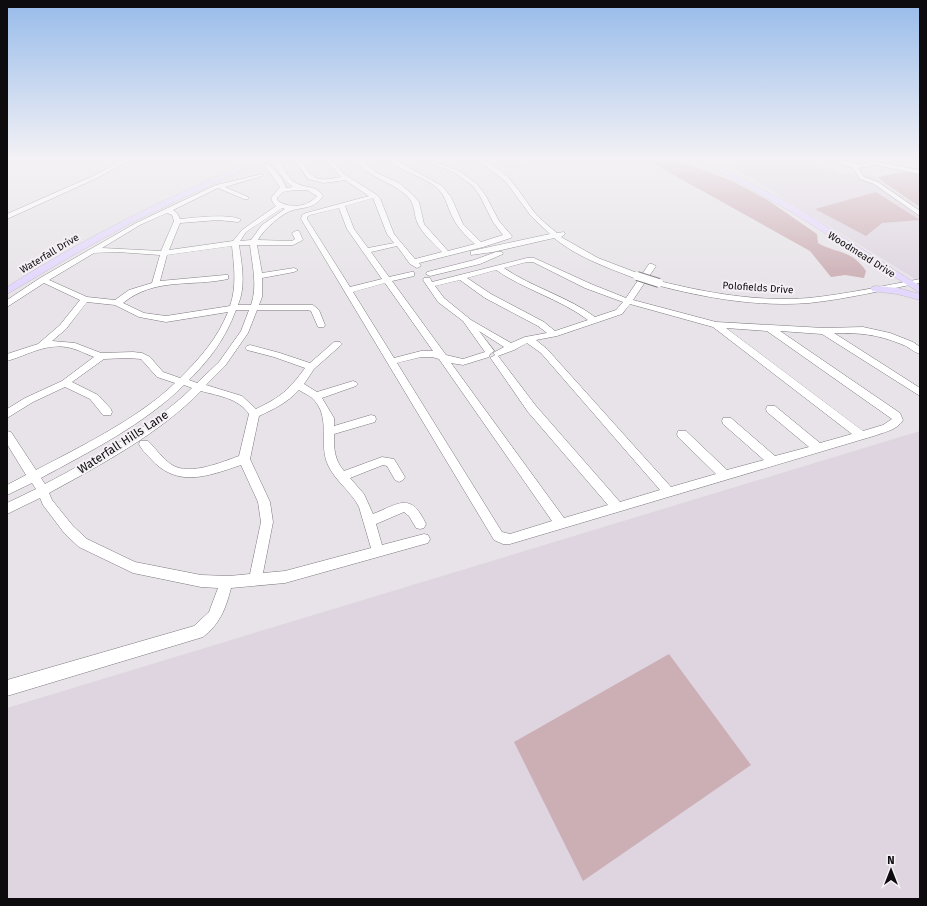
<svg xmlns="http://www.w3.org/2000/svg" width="927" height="906" viewBox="0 0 927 906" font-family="'Fira Sans',sans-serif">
<rect width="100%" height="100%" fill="#e7e3e8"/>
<path fill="#ded5e0" d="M 492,159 L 561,159 L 510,169 Z
M 747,159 L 804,159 L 838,173 L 874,176 L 882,183 L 920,208 L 920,282 L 726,163 Z
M 920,431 L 920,899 L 7,899 L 7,708 Z"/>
<path fill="#ccafb5" d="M 645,159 L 675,159 L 732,181 L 766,199 L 817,234 L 818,243 C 837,254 851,249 866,271 L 864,278 L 845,275 L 831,277 L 810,251 Z
M 903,172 L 920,173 L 920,207 L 886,184 L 878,177 Z
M 876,192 L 920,220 L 882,223 L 866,236 L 815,209 Z
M 669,654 L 751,765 L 583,881 L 514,742 Z"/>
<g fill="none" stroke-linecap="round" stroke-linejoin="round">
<defs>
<path id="minor" d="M 125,159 L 132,159 L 97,178 L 7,219 L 7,214 L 93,176 Z
M 275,159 L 279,159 C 284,168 288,180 298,184 C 306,188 318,186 323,196 C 315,208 306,207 293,210 C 282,213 263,230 258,240 L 292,241 L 295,239 L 292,233 L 296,231 L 299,231 L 303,240 L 293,245 L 257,245 L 262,273 L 294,268 L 298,270 L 294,272 L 262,278 L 262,297 L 259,305 L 313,305 L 319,310 L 325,325 L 324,327 L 318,327 L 311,311 L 308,310 L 257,310 L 248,333 L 225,366 L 206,385 L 242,396 L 256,409 C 281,397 289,390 305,368 L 274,357 L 247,350 L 245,348 L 247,346 L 250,345 L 280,353 L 310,363 L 334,342 L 340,342 L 342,344 L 340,346 L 314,369 L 304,384 L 317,392 L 353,381 L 356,382 L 358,384 L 356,386 L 322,398 L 334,418 L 334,426 L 371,415 L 375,416 L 376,419 L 375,422 L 334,434 C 334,449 334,459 344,471 L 382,457 L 394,459 L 405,477 L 403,480 L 399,482 L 395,480 L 387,466 L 383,465 L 350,478 L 364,494 L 373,514 C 400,503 411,492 426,524 L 424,528 L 420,529 L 416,528 L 409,516 L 404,512 L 376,524 L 382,545 L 424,534 L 428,535 L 430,539 L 428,543 L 285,583 L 231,588 C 226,608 220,624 203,637 L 7,696 L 7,680 L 194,626 L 209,612 L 218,588 L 201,587 L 133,573 L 79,547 L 65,534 L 43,505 L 40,498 L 7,514 L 7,503 L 36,489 L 32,483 L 7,495 L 7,485 L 26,475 L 7,444 L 7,431 L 11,432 L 36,470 C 80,447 139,418 175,383 L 157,377 L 141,359 L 128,358 L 104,359 L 72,382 L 98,395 L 111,409 L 112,412 L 111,415 L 103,415 L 90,399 L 65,387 L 33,402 L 7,418 L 7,409 L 25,398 L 62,381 L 94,357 C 86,354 79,350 71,348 C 47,342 28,355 7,361 L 7,354 L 38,344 L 60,325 L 80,300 L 44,283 L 7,307 L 7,300 L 40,278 L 136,223 L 216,185 L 262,174 L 262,176 L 225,187 L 248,197 L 248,199 L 244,199 L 218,188 L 173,210 L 177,213 L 180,219 C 193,218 231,213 241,220 L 238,222 L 218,220 L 180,223 L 169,250 L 233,241 L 242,230 L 276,206 L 273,203 L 271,198 L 280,187 L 267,169 L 261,164 L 261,162 C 270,161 284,180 286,188 L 293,187 C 285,181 274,169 275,159 ZM 295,190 L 307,190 L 317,196 C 308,207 290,209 278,201 L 277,198 L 283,192 ZM 282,208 L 285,209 L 262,225 L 251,240 L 240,241 L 246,232 ZM 167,213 L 172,215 L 174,221 L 161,251 L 102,248 L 140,225 ZM 239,245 L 250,245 C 252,265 258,285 251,305 L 238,305 C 246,286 242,265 239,245 ZM 232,246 C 234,266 237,286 230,306 L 166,316 L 144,313 L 123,303 C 155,277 191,287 228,279 L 228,275 L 225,275 L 160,281 L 167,255 ZM 117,252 L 160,255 L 152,283 L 129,290 L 115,300 L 87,297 L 49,280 L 94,253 ZM 87,302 L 115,305 L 139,317 L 166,322 L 228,312 C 217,339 201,357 180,378 L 163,372 L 150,357 L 142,353 L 133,352 L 101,353 L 75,343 L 52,341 L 66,329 ZM 236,310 L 249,310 L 241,331 L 219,362 L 197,383 L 189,380 C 211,358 225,339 236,310 ZM 184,385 L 192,388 C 152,427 94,458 45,484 L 41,478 C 89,452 145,424 184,385 ZM 299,390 C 303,393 309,395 312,398 C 332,416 318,444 328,465 C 335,481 351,491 359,507 L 371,548 L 285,571 L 263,573 L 273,522 L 270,502 L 250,459 L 259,416 C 274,409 287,403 299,390 ZM 201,391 C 219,396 238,398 249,414 L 239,456 C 222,462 190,476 172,465 C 163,459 156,449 148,441 L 140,441 L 139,444 C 141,449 146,454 150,458 C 177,489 208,476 241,465 L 258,502 L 261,522 L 250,574 L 229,576 L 201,575 L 135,562 L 87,539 L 73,526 L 52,500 L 49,493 C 102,464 159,434 201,391 Z
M 294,159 L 300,159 C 314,180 314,182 341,177 L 325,159 L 331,159 L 344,174 L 377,195 L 380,198 L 394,234 L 415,259 L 442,252 C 434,244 423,234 418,224 C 413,214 416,204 407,196 C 392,181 366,178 356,159 L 362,159 L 375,172 L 399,183 L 412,194 L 419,202 L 424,224 L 448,251 L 475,244 C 466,236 458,228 453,218 C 448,209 446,197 439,190 C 425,175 402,174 388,159 L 394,159 L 442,186 L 451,197 L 463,224 L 481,242 L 503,235 L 493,222 L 480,196 L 473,186 L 455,173 L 421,159 L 428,159 L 459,171 L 477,184 L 486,196 L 499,221 L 512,236 L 511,238 L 483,247 L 419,263 L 421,266 L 417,268 L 410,264 L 397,246 L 371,252 L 389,277 L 411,272 L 414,272 L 414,276 L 392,281 L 446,355 L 463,359 L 485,352 L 463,321 L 438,302 L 423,280 L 424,278 L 430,278 L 432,282 L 527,258 L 534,258 L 591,284 L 626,298 L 649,264 L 652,264 L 656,266 L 633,300 L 716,322 L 824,328 L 863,327 L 890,333 L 913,342 L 920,347 L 920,354 C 913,352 908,346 901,344 C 876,334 861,333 834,333 L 920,388 L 920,396 L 822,334 L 780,331 L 900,413 L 903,420 C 897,430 887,431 877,435 L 510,544 L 503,544 L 494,540 L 301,219 L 302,215 L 306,213 L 369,196 L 345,180 L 324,183 L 308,179 ZM 373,198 L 387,234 L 394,243 L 368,248 L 354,229 L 345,206 ZM 339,208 L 347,229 L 382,279 L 350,287 L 307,219 L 307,217 L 310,215 ZM 527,262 L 533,262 L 585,288 L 623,302 L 616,310 L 595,317 C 567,296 533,288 504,268 ZM 496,270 C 525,290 560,299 588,320 L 555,331 L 544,322 L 491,294 L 467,278 ZM 460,280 L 485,298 L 538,326 L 547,333 L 525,337 L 511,343 L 471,320 L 444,298 L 435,286 ZM 385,283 L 433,351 L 421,351 L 394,358 L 353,292 ZM 630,304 L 713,327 L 852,434 L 820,443 L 775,406 L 767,406 L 766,409 L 767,412 L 809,447 L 775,456 L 731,418 L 723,418 L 722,421 L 723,424 L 764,460 L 727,470 L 686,431 L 678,431 L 677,434 L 678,437 L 716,474 L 671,487 L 547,349 L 536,340 L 557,336 L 622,314 ZM 726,328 L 767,331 L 892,419 L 883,425 L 863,431 ZM 479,331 L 504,347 L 493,353 L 495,355 L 490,358 L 492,360 L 528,412 L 608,505 L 564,518 L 451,363 L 463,365 L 489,357 L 490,354 L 494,351 ZM 527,343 L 541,353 L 660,490 L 620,502 L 536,406 L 498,356 L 514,350 ZM 421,357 L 432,357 L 439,359 L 552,521 L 510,534 L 502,532 L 397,363 Z
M 473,159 C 480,158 484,161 490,164 C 514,177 520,195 536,214 C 542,221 550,227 557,233 L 564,232 L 565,234 L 561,237 L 598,258 L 640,274 L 640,278 L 634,278 C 606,267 577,257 554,238 L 493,252 L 471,255 L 471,251 L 550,234 L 531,216 L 506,182 L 491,170 Z
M 723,159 L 745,159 L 732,162 Z
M 833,159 C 846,157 854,169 871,162 L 869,159 L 875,159 L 877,162 L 920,170 L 920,174 L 875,165 L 858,168 L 864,177 L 878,182 L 920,211 L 920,216 L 874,184 L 860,179 L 852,167 L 842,165 Z
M 496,252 L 502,252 L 503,254 L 480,264 L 430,276 L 426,274 L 427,272 L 474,260 Z
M 920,279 L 920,283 C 883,290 847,299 809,303 C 757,307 706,298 656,285 L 655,283 L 659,281 C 708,293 758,302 809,298 C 847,294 883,286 920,279 Z"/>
<path id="major" d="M 245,159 L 263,161 L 274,159 L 283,159 L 272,164 L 256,165 L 194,193 L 131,223 L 70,257 L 7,294 L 7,287 C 84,238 165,198 249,163 Z
M 696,159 L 705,159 L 796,207 L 920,286 L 920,293 L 790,211 Z
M 876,286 L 898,288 L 920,294 L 920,300 L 897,294 L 872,291 L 871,289 L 872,287 Z"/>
</defs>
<use href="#minor" stroke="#7d797e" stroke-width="1"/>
<use href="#major" stroke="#c0c0c0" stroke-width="1"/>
<use href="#minor" fill="#fff" fill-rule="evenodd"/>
<use href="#major" fill="#e3d7fe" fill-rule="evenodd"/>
<defs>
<path id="minor-bridge" d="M 637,276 L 659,283"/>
</defs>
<use href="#minor-bridge" stroke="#7d797e" stroke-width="10" stroke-linecap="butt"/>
<use href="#minor-bridge" stroke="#fff" stroke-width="8"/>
</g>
<linearGradient id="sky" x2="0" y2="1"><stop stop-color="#97bbea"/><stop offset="0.56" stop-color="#f4f2f5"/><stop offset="1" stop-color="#f4f2f5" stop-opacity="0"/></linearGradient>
<rect width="927" height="285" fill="url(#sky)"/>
<g text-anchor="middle" stroke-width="4" stroke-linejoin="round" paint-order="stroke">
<g font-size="10" fill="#0d0b0d" stroke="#f4f0f5">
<text transform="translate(49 253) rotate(-31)" y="4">Waterfall Drive</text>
<text transform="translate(862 254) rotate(32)" y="4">Woodmead Drive</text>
<text transform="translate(758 287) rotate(4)" y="4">Polofields Drive</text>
</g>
<g font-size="12" fill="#0d0b0d" stroke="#f4f0f5">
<text transform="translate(123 442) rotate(-33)" y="4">Waterfall Hills Lane</text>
</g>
</g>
<rect width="927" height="906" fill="none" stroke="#0d0b0d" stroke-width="16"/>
<g transform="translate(891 870)" stroke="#f4f0f5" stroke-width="3" paint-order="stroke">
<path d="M0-3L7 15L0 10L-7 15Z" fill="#0d0b0d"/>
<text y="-6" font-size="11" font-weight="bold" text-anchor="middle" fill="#0d0b0d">N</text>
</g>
</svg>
